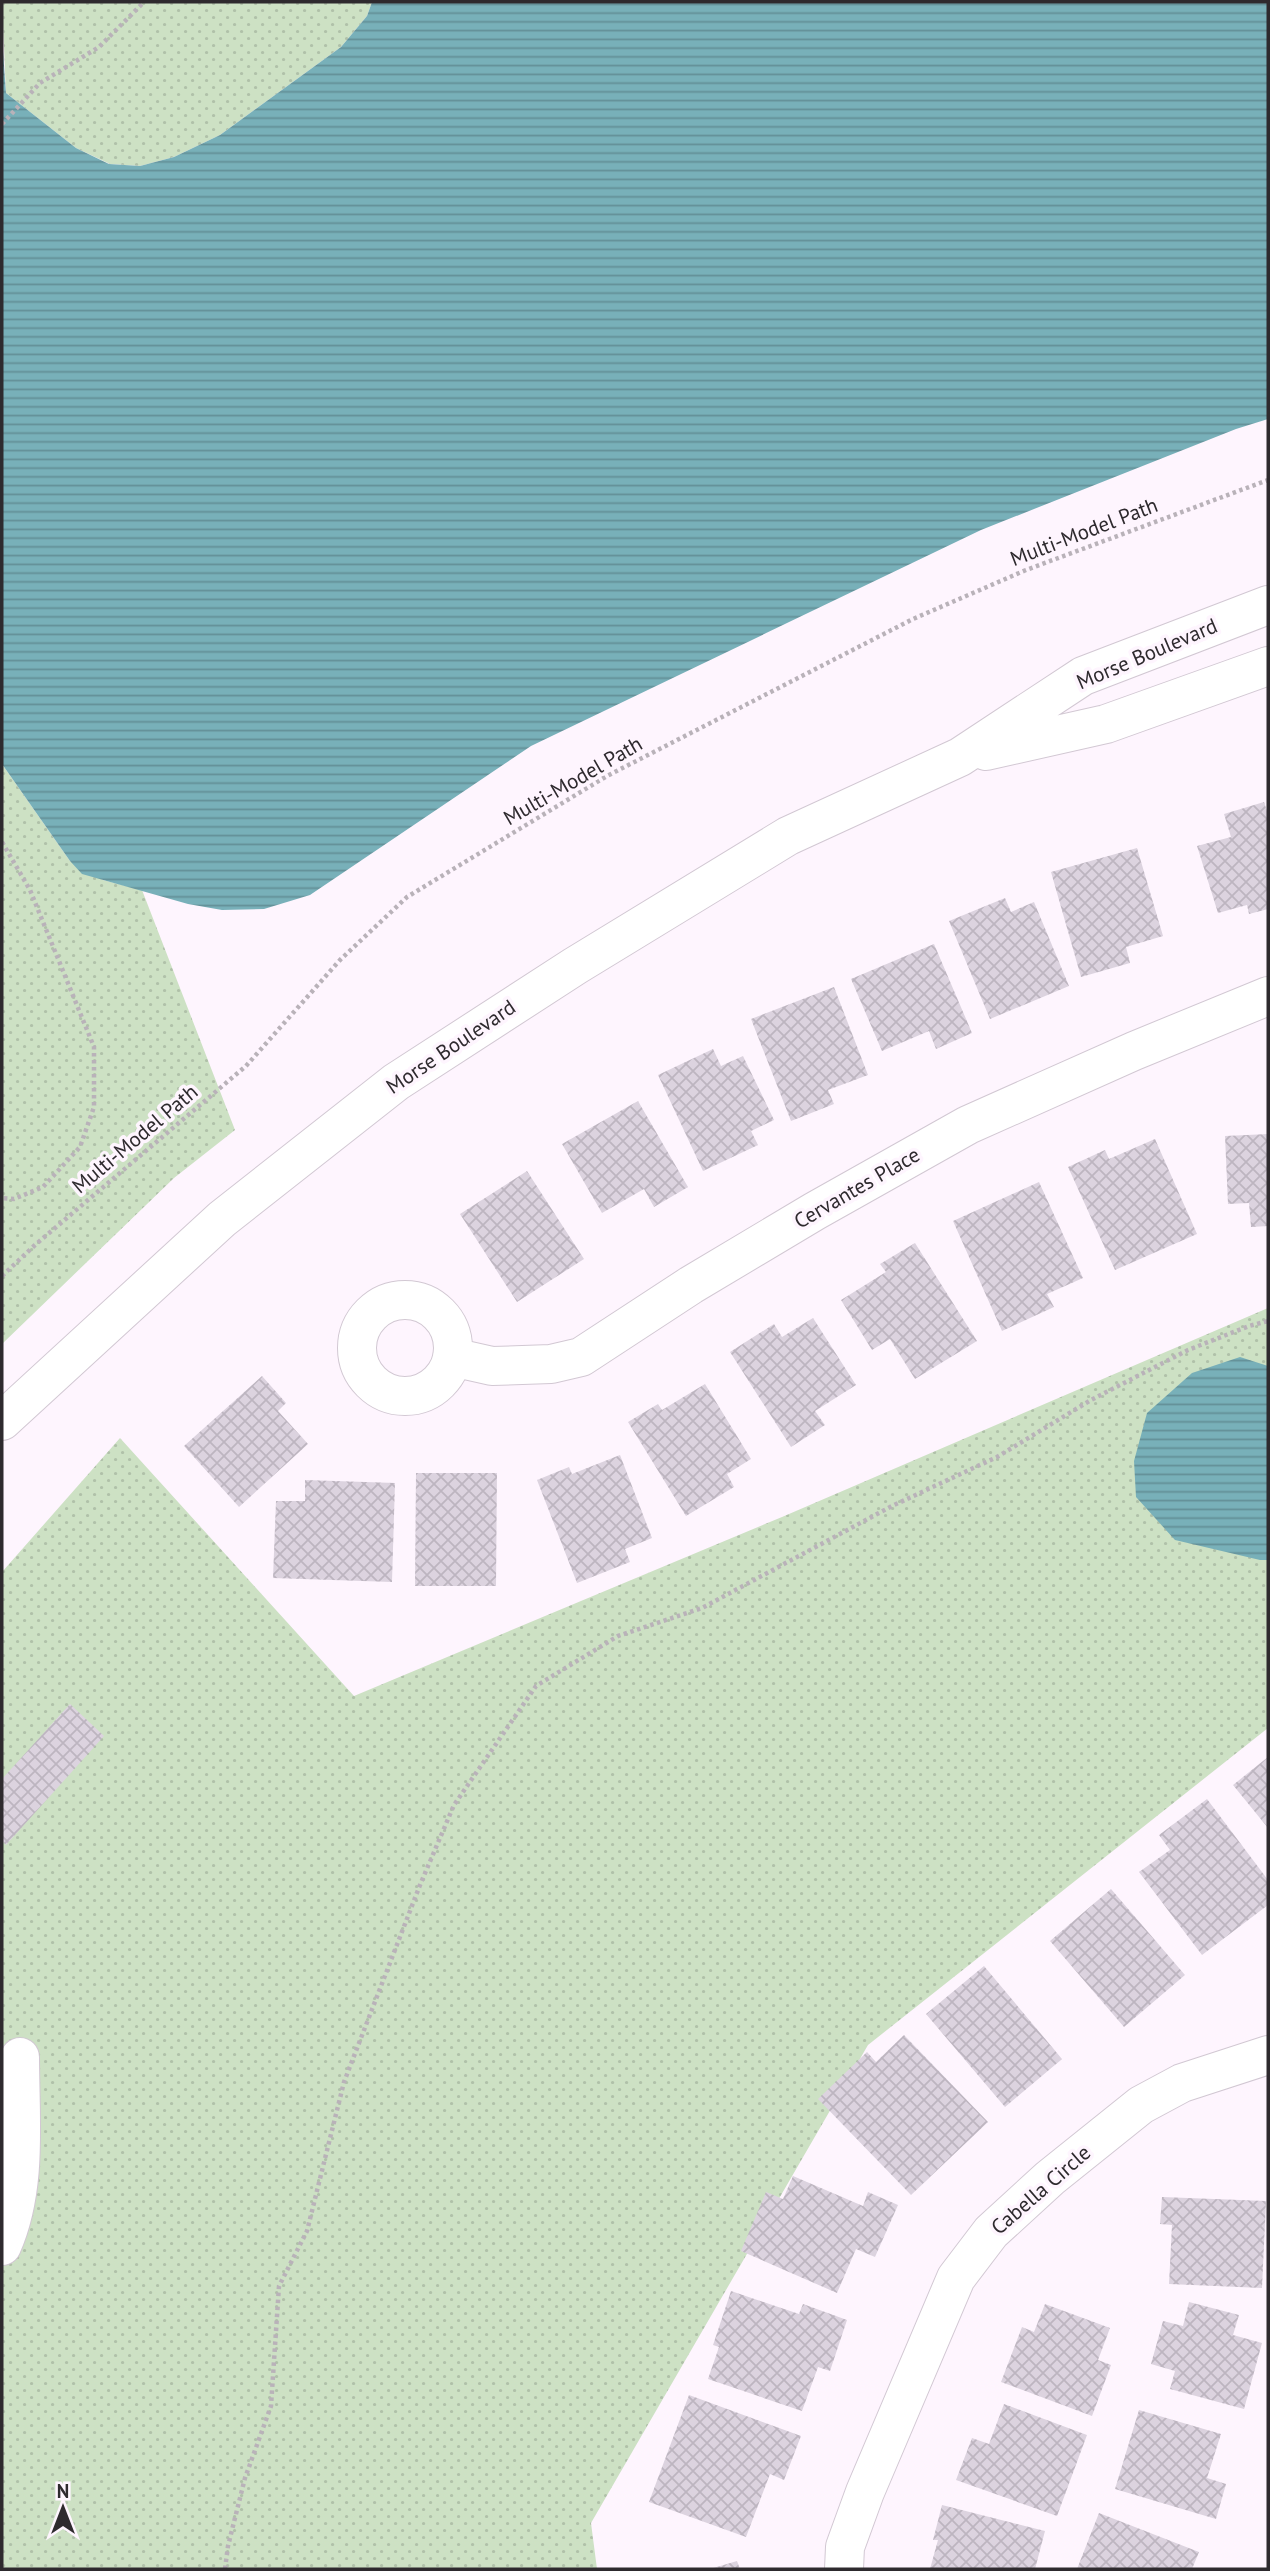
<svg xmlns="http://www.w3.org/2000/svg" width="1270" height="2571" viewBox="0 0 1270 2571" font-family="'PT Sans',sans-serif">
<defs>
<pattern id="grass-dots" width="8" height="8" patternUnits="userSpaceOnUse" patternTransform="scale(1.75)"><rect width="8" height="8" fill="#cde1c4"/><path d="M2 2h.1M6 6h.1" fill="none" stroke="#b0c1a9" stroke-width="1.8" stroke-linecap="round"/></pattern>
<pattern id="water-rules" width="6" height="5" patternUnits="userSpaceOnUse" patternTransform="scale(1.75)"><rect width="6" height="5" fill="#78b0b9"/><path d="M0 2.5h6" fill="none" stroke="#638f97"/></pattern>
<pattern id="building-cross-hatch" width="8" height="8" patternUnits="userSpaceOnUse" patternTransform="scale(1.75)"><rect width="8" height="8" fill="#dcd3df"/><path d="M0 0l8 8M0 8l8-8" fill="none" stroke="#bdb5c0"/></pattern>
</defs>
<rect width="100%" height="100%" fill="#fef5fe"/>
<path fill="url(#grass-dots)" d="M 2,2 L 372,2 L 367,16 L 341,47 L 220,135 L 174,157 L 140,166 L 110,164 L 76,148 L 6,93 Z
M 2,764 L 70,861 L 103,880 L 142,890 L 235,1130 L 174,1178 L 2,1344 Z
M 1268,1308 L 1268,1728 L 868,2045 L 591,2523 L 597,2569 L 2,2569 L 2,1572 L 120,1438 L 354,1696 L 782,1517 Z"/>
<path fill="url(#water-rules)" d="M 372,2 L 1268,2 L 1268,419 L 1236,429 L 981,530 L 531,746 L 310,895 L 264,909 L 222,910 L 188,904 L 82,874 L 70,861 L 2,764 L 2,37 L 6,93 L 76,148 L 109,164 L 140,166 L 174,157 L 220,135 L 341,47 L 367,16 Z
M 1240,1357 L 1268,1366 L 1268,1560 L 1260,1560 L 1175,1540 L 1136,1497 L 1134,1461 L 1147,1413 L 1192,1373 Z"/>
<path fill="url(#building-cross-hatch)" d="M 1264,802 L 1268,814 L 1268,909 L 1249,914 L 1247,905 L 1218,913 L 1197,846 L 1231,837 L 1224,814 Z
M 1137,848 L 1163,936 L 1126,947 L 1130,963 L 1081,977 L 1051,872 Z
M 1005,898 L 1011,912 L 1034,902 L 1069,986 L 990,1019 L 949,921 Z
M 934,944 L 972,1033 L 936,1049 L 929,1031 L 882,1051 L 851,979 Z
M 834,987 L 868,1075 L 828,1090 L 834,1104 L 791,1121 L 751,1019 Z
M 713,1049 L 721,1066 L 743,1056 L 774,1120 L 751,1131 L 758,1145 L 703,1171 L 658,1075 Z
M 638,1101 L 688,1187 L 654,1207 L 644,1189 L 602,1213 L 562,1144 Z
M 1268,1134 L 1268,1226 L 1251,1227 L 1249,1203 L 1228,1204 L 1225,1136 Z
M 1155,1139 L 1197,1234 L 1115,1270 L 1068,1167 L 1105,1150 L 1109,1159 Z
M 527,1171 L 584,1259 L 517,1302 L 460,1214 Z
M 1039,1182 L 1083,1278 L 1047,1294 L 1054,1307 L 1002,1331 L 953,1221 Z
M 915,1243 L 977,1341 L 915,1379 L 890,1339 L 872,1350 L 841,1300 L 886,1272 L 880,1264 Z
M 813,1318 L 856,1385 L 815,1411 L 825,1425 L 791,1447 L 730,1352 L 774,1324 L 782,1337 Z
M 262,1376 L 286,1403 L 278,1411 L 308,1444 L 239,1507 L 184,1446 Z
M 705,1384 L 751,1459 L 727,1474 L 734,1487 L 686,1516 L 628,1422 L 658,1404 L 662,1410 Z
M 620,1455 L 652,1538 L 625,1549 L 630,1562 L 577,1583 L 537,1480 L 569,1467 L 572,1474 Z
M 416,1473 L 497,1473 L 496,1586 L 415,1586 Z
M 305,1480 L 395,1483 L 392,1582 L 273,1578 L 276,1501 L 305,1501 Z
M 70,1704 L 104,1736 L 6,1845 L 2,1841 L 2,1779 Z
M 1268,1757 L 1268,1828 L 1233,1785 Z
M 1207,1799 L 1268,1880 L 1268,1905 L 1202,1955 L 1139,1872 L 1170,1850 L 1159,1835 Z
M 1111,1889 L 1185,1975 L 1124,2027 L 1050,1941 Z
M 984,1966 L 1062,2059 L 1005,2107 L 926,2014 Z
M 904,2035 L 988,2122 L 911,2195 L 818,2099 L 867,2052 L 876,2062 Z
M 793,2176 L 863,2206 L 868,2192 L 898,2205 L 875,2257 L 856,2249 L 837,2293 L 741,2251 L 766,2192 L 783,2199 Z
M 1162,2197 L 1266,2201 L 1262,2288 L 1169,2284 L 1172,2225 L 1160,2224 Z
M 731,2291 L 799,2314 L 803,2304 L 847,2320 L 830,2371 L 818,2367 L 802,2411 L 708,2379 L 719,2347 L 713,2345 Z
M 1189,2302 L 1239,2315 L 1233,2335 L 1262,2343 L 1244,2409 L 1170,2389 L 1175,2371 L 1151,2364 L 1163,2321 L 1183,2326 Z
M 1045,2304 L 1110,2328 L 1098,2360 L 1111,2365 L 1092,2416 L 1001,2382 L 1022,2327 L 1034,2332 Z
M 689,2395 L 801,2436 L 784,2480 L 770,2474 L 746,2537 L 649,2502 Z
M 1004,2404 L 1087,2435 L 1057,2516 L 956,2480 L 972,2438 L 989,2444 Z
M 1139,2410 L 1221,2434 L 1207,2478 L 1226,2484 L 1216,2519 L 1115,2489 Z
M 942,2505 L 1045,2531 L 1035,2569 L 930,2569 L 938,2540 L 933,2540 Z
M 1099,2513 L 1199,2552 L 1192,2569 L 1077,2569 Z
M 737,2561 L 740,2569 L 710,2569 Z"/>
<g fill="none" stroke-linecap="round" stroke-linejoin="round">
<defs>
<path id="minor" d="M357 1348a48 48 0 1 1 96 0a48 48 0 1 1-96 0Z
M 452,1357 L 492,1366 L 551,1364 L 581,1357 L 691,1285 L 815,1211 L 968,1125 L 1134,1051 L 1268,996
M 2,2246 C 28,2188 20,2119 20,2057
M 844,2569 L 845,2547 L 865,2492 L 956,2278 L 991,2232 L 1050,2178 L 1141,2105 L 1182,2083 L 1268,2055"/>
<path id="tertiary" d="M 986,751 L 1106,724 L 1268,666
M 2,1421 L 222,1219 L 396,1082 L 575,966 L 788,836 L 960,757 L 1083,676 L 1268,605"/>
</defs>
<use href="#minor" stroke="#d2c8d3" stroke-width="40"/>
<use href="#tertiary" stroke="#d2c8d3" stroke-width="40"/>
<path stroke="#b9b2b9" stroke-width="4.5" stroke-dasharray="3.5 3.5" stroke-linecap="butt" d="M 2,124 L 40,83 L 99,47 L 144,2
M 2,842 L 30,890 L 94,1047 L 94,1107 L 80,1147 L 43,1187 L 14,1199 L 2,1198
M 2,1276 L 35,1245 L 246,1066 L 340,960 L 407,897 L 607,776 L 913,619 L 1026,570 L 1268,480
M 225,2569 L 228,2546 L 245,2478 L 271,2406 L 279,2286 L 307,2231 L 344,2082 L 420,1885 L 454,1805 L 536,1686 L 618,1636 L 702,1608 L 892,1506 L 997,1457 L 1091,1400 L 1188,1350 L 1249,1326 L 1268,1321"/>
<use href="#minor" stroke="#fff" stroke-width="38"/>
<use href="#tertiary" stroke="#fff" stroke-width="38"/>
</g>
<g text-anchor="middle" stroke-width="7" stroke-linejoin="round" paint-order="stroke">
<g font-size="21" fill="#2e2a2e" stroke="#fef5fe">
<text transform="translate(1084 532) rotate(-21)" y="7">Multi-Model Path</text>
<text transform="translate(1147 654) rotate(-23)" y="7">Morse Boulevard</text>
<text transform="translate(573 781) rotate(-30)" y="7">Multi-Model Path</text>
<text transform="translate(451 1047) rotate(-34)" y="7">Morse Boulevard</text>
<text transform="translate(135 1139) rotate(-40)" y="7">Multi-Model Path</text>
<text transform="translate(857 1188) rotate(-30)" y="7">Cervantes Place</text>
<text transform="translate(1041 2190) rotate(-41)" y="7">Cabella Circle</text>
</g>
</g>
<rect width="1270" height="2571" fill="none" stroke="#2e2a2e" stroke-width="7"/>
<g transform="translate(63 2508)" stroke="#fef5fe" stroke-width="5" paint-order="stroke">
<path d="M0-5L12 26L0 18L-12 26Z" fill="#2e2a2e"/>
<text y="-10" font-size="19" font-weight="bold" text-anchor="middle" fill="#2e2a2e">N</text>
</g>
</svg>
